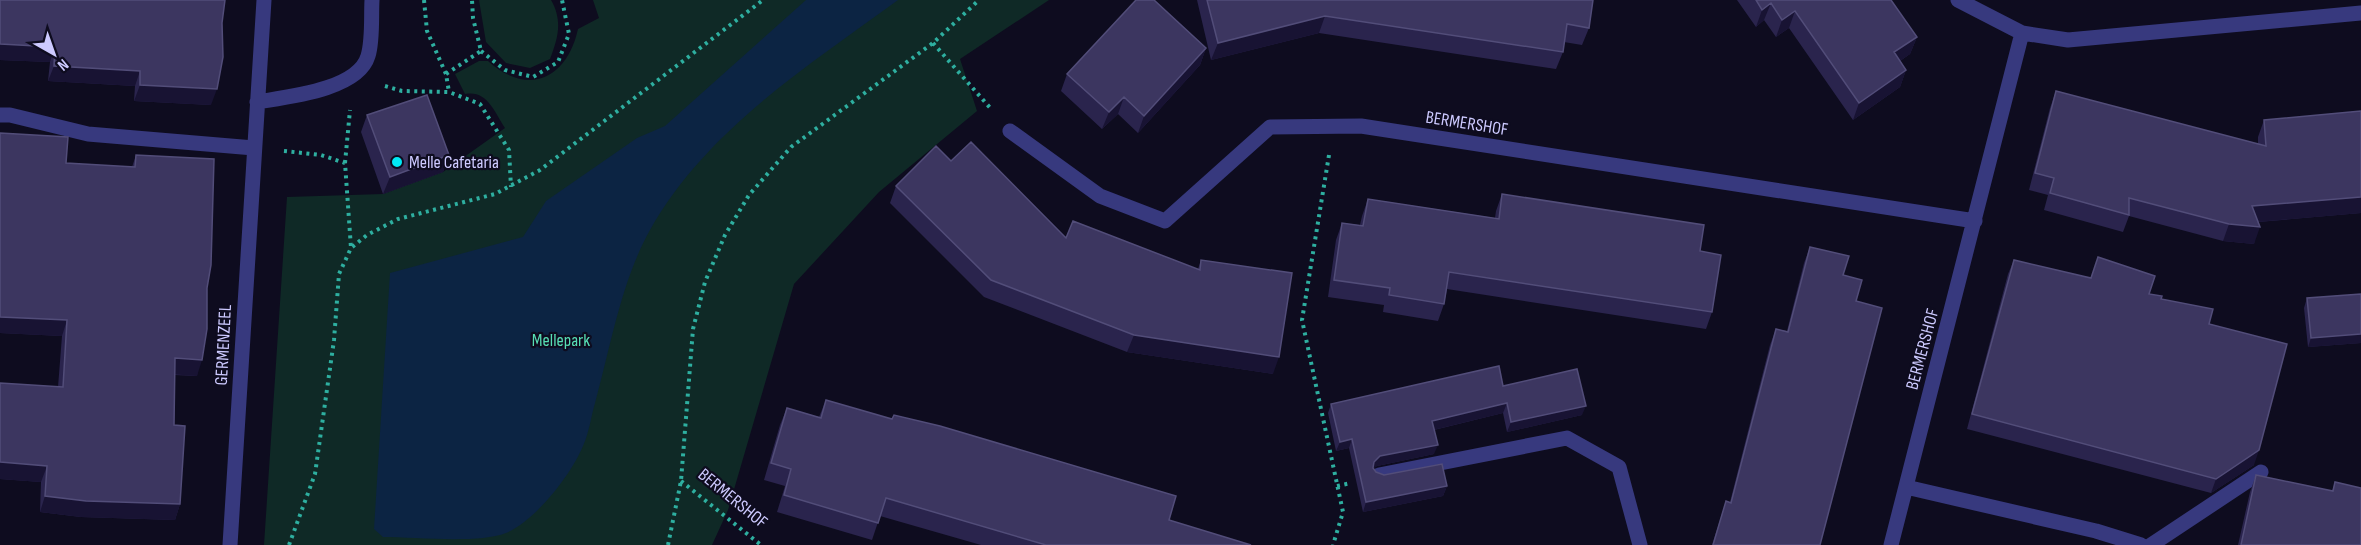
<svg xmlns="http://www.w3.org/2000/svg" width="2361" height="545" viewBox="0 0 2361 545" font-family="'Sofia Sans Condensed',sans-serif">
<rect width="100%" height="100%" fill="#0e0c1f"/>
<path fill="#0f2926" d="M 479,0 L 551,0 C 563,21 558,38 550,59 L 530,68 L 506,63 L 486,42 Z
M 593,0 L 1049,0 L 960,59 L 977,111 L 879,192 L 794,284 L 728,510 L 712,545 L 264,545 L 287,197 L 383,194 L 443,172 L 505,128 C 494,111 487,90 465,94 L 455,74 L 479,61 L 488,61 C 528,97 567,79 578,29 L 599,18 Z"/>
<path fill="#0c2443" d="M 806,0 L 898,0 C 808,66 706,130 650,230 C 621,282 611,345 595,403 C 591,417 589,433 583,446 C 571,475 535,521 506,533 C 478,544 415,537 383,537 L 374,529 L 390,273 L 523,237 L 546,201 L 637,138 L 665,126 Z"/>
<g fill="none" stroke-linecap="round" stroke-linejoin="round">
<path stroke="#2eafa0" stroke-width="4" stroke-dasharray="3 4.5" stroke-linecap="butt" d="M 424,0 L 427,31 L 446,74 L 449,92
M 933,43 L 992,110
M 481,51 L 505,70 L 533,77 L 558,62 L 569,34 L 562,0
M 446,74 L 481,51 L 473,18 L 472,0
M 385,86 L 402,91 L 449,92 L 480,104 L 509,150 L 511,187
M 284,151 L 321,155 L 345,163 L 351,248
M 1329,155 L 1302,320 L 1343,512 L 1333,545
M 345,163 L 350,110
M 681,481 L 761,545
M 1337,486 L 1351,483
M 289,545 L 315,474 L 334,340 L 339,274 L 351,248 L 367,235 L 398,219 L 495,194 L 540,170 L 763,0
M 668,545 L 681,481 L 693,329 L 705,282 L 725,235 L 749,195 L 791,147 L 933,43 L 979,0"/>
<path stroke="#37397e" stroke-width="15" d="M 1379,475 L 1567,438 L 1619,467 L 1640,545"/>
<path stroke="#37397e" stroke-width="15" d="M 1958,0 L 2022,33 L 2068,40 L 2361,13
M 257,102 C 287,97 358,90 368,56 C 373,40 371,17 372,0
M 0,115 L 10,115 L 88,134 L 254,148
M 1010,131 L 1100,196 L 1165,221 L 1270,127 L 1361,126 L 1975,221
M 1906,487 L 2096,531 L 2141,545
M 230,545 L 264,0
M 1891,545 L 2022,33
M 2151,545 L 2261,472"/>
</g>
<path fill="#2a244d" d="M 0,0 L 211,105 L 134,101 L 135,86 L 48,81 L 50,62 L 0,60 Z
M 1197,0 L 1593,0 L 1589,28 L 1582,45 L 1564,42 L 1563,52 L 1556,69 L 1319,33 L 1211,60 Z
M 1737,0 L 1891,0 L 1917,37 L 1910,54 L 1900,61 L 1906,70 L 1900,87 L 1853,120 L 1789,28 L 1776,37 L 1764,20 L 1756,27 Z
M 1206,48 L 1200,65 L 1138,133 L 1118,114 L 1102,129 L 1061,91 L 1067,74 Z
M 2056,91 L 2258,144 L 2258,137 L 2264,120 L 2361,111 L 2361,213 L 2258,222 L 2254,244 L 2223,241 L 2129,216 L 2123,232 L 2044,210 L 2048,195 L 2029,190 L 2050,108 Z
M 367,115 L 449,155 L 443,172 L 383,194 L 361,132 Z
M 0,133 L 66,163 L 132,167 L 136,155 L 207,288 L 197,376 L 175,375 L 174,425 L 180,504 L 175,520 L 81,517 L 40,512 L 41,482 L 0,479 L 0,383 L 58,387 L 62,336 L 0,333 Z
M 951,161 L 1066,238 L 1198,269 L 1201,260 L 1273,374 L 1127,352 L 984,297 L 890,203 L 896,186 Z
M 1502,194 L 1700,251 L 1712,312 L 1706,329 L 1447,289 L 1444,304 L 1438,321 L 1383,312 L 1384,305 L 1328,297 L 1336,240 L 1342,223 L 1360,225 L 1362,216 L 1368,199 L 1495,218 L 1496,211 Z
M 1810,247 L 1843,275 L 1856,301 L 1820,545 L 1712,545 L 1726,501 L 1730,502 L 1770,345 L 1776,329 L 1787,331 L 1804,263 Z
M 2098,257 L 2149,294 L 2161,299 L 2209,324 L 2254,465 L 2211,493 L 1967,429 L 2008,274 L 2014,260 L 2091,278 Z
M 2361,294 L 2361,343 L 2308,347 L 2304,308 L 2307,298 Z
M 1503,386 L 1582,415 L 1507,432 L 1503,413 L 1434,430 L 1434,454 L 1377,466 L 1373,468 L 1376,472 L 1384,475 L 1447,486 L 1443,496 L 1363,512 L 1349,448 L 1336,451 L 1328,413 L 1331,404 Z
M 826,400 L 1169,520 L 1251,545 L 981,545 L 880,516 L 872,540 L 777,512 L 785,486 L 764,480 L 780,425 L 787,408 L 819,417 Z
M 2256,475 L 2332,491 L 2335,482 L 2361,545 L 2238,545 L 2250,492 Z"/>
<path fill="#181333" d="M 1771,3 L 1764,20 L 1756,27 L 1762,10 Z
M 1795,11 L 1789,28 L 1776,37 L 1782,20 Z
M 1325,16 L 1319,33 L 1211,60 L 1218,43 Z
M 1917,37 L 1910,54 L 1888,69 L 1894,52 Z
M 0,44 L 55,47 L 50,62 L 0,60 Z
M 1206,48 L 1200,65 L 1138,133 L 1144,116 Z
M 54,66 L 140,71 L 135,86 L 48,81 Z
M 1906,70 L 1900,87 L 1853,120 L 1859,103 Z
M 140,85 L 217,89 L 211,105 L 134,101 Z
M 1124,97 L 1118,114 L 1102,129 L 1109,112 Z
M 449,155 L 443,172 L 383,194 L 390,177 Z
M 2361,197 L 2361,213 L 2246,223 L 2252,206 Z
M 2229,224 L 2260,227 L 2254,244 L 2223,241 Z
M 0,317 L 67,320 L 62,336 L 0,333 Z
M 2361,334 L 2361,343 L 2308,347 L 2311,338 Z
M 1134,335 L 1279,357 L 1273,374 L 1127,352 Z
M 175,358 L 202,360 L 197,376 L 169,374 Z
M 1507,403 L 1503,413 L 1429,431 L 1432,421 Z
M 1586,406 L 1582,415 L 1507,432 L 1511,422 Z
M 1352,439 L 1349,448 L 1336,451 L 1340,442 Z
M 1438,445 L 1434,454 L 1377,466 L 1370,471 L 1374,462 L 1380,456 Z
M 2259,450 L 2254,465 L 2211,493 L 2216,479 Z
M 0,462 L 47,466 L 41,482 L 0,479 Z
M 1447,486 L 1443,496 L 1363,512 L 1366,502 Z
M 45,496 L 180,504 L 175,520 L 81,517 L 40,512 Z"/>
<path fill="#3c3660" stroke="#524d79" stroke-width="1.5" d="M 0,0 L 225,0 L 222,23 L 223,57 L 217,89 L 140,85 L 140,71 L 54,66 L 55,47 L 0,44 Z
M 1136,0 L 1154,0 L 1206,48 L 1144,116 L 1124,97 L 1109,112 L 1067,74 Z
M 1207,0 L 1593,0 L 1589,28 L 1567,24 L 1563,52 L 1325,16 L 1218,43 Z
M 1756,0 L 1891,0 L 1917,37 L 1894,52 L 1906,70 L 1859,103 L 1795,11 L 1782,20 L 1771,3 L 1762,10 Z
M 2056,91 L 2266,146 L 2264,120 L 2361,111 L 2361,197 L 2252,206 L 2260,227 L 2229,224 L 2129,198 L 2129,215 L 2050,193 L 2054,178 L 2035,173 Z
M 427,95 L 449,155 L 390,177 L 367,115 Z
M 0,133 L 68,137 L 66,163 L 135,167 L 136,155 L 214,159 L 211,265 L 207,288 L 207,329 L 202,360 L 175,358 L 174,425 L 185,426 L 180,504 L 86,501 L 45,496 L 47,466 L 0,462 L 0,383 L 63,387 L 67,320 L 0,317 Z
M 971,142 L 1066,238 L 1073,221 L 1200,270 L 1201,260 L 1292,273 L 1279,357 L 1134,335 L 991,280 L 896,186 L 936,146 L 951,161 Z
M 1502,194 L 1704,225 L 1700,251 L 1721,255 L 1712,312 L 1449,272 L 1444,304 L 1389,295 L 1390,288 L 1334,280 L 1342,223 L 1363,226 L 1368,199 L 1499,219 Z
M 1810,247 L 1849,256 L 1843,275 L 1862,280 L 1856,301 L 1882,308 L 1820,545 L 1713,545 L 1726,501 L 1731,503 L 1776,329 L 1788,332 Z
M 2098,257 L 2155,276 L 2149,294 L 2162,296 L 2161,299 L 2213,309 L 2209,324 L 2287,344 L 2259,450 L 2216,479 L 1972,414 L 2014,260 L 2091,278 Z
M 2361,294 L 2361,334 L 2311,338 L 2307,298 Z
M 1499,366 L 1503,386 L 1577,369 L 1586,406 L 1511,422 L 1507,403 L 1432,421 L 1438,445 L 1380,456 L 1374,462 L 1373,468 L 1376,472 L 1384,475 L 1442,464 L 1447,486 L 1366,502 L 1352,439 L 1340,442 L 1331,404 Z
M 826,400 L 892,419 L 894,415 L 940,426 L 1176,496 L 1169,520 L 1251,545 L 1046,545 L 886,498 L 878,523 L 784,495 L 791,469 L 771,463 L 787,408 L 821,418 Z
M 2256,475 L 2333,491 L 2335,482 L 2361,488 L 2361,545 L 2241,545 Z"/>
<circle fill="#01e9f4" stroke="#0e0c1f" stroke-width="2" cx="397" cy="162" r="6"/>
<g text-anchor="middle" stroke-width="4.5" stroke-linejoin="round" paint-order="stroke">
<g font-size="18" fill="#cdcaff" stroke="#0e0c1f">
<text transform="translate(1467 123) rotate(9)" y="6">BERMERSHOF</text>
<text transform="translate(223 345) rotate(-87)" y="6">GERMENZEEL</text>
<text transform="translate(1922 349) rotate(-75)" y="6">BERMERSHOF</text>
<text transform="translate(733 498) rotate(39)" y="6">BERMERSHOF</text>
</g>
<g font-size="18" fill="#cdcaff" stroke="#0e0c1f" text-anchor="start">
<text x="409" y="168">Melle Cafetaria</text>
</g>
<g font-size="18" fill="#57deb4" stroke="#0e0c1f">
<text x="561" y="346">Mellepark</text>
</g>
</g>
<g transform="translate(54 54) rotate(140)" stroke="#0e0c1f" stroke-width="4.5" paint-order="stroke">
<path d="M0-4.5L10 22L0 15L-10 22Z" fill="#cdcaff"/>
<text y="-9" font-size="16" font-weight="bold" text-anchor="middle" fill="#cdcaff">N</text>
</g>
</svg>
